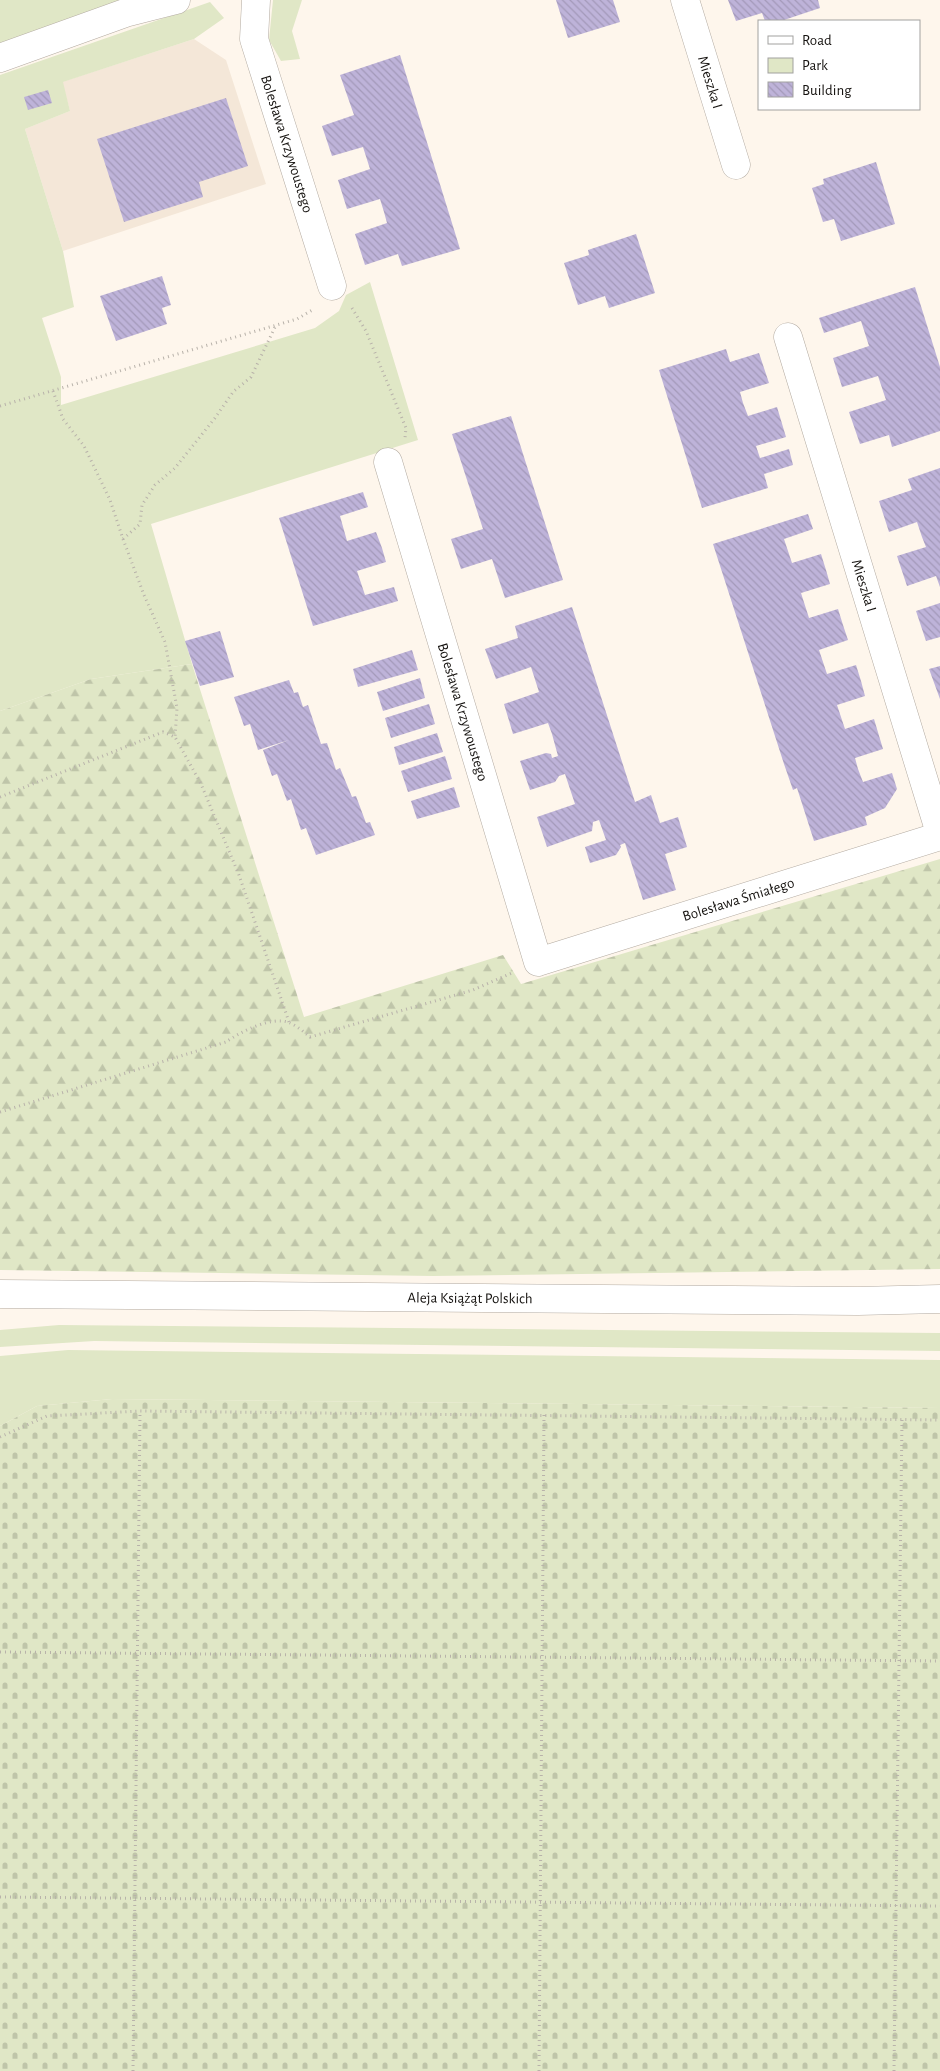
<svg xmlns="http://www.w3.org/2000/svg" width="940" height="2071" viewBox="0 0 940 2071" font-family="'Alegreya Sans',sans-serif">
<defs>
<pattern id="forest-firs" width="22" height="20" patternUnits="userSpaceOnUse" patternTransform="scale(1.25)"><rect width="22" height="20" fill="#e0e7c6"/><path d="M5 1l3.5 6h-7zM16 11l3.5 6h-7z" fill="#bfc5a9"/></pattern>
<pattern id="cemetery-stones" width="16" height="16" patternUnits="userSpaceOnUse" patternTransform="scale(1.25)"><rect width="16" height="16" fill="#e0e7c6"/><path d="M2 7V4a2 2 0 0 1 4 0v3zM10 15v-3a2 2 0 0 1 4 0v3z" fill="#bfc5a9"/></pattern>
<pattern id="building-back-hatch" width="6" height="6" patternUnits="userSpaceOnUse" patternTransform="scale(1.25)"><rect width="6" height="6" fill="#beb3d9"/><path d="M-1 5l2 2M0 0l6 6M5-1l2 2" fill="none" stroke="#a399b9"/></pattern>
</defs>
<rect width="100%" height="100%" fill="#fef6ec"/>
<path fill="#f4e7d8" d="M 194,39 L 226,60 L 266,184 L 63,251 L 25,129 L 70,111 L 62,82 Z"/>
<path fill="#e0e7c6" d="M 0,0 L 135,0 L 0,48 Z
M 273,0 L 302,0 L 292,31 L 300,59 L 281,61 L 269,40 Z
M 210,2 L 224,18 L 194,39 L 63,82 L 70,111 L 25,129 L 63,251 L 74,307 L 42,318 L 61,377 L 61,405 L 315,328 L 339,311 L 346,295 L 370,282 L 418,440 L 151,524 L 192,664 L 91,679 L 0,711 L 0,75 Z
M 59,1325 L 940,1333 L 940,1351 L 94,1341 L 0,1347 L 0,1330 Z
M 68,1350 L 940,1360 L 940,1408 L 112,1399 L 37,1406 L 0,1426 L 0,1356 Z"/>
<path fill="url(#forest-firs)" d="M 192,664 L 304,1017 L 503,955 L 521,984 L 940,859 L 940,1269 L 433,1276 L 0,1270 L 0,711 L 91,679 Z"/>
<path fill="url(#cemetery-stones)" d="M 112,1399 L 940,1408 L 940,2071 L 0,2071 L 0,1426 L 37,1406 Z"/>
<path fill="url(#building-back-hatch)" d="M 556,0 L 613,0 L 620,22 L 568,38 Z
M 728,0 L 818,0 L 820,8 L 781,21 L 765,21 L 762,13 L 736,21 Z
M 400,55 L 460,249 L 402,266 L 398,254 L 365,265 L 355,234 L 387,223 L 384,212 L 380,199 L 347,209 L 338,180 L 370,169 L 363,147 L 332,156 L 322,126 L 354,115 L 340,75 Z
M 48,90 L 52,103 L 28,110 L 24,97 Z
M 226,98 L 248,166 L 199,182 L 203,197 L 124,222 L 97,139 Z
M 876,162 L 895,224 L 841,241 L 834,219 L 823,222 L 812,188 L 824,184 L 823,179 Z
M 636,234 L 655,293 L 609,308 L 605,296 L 578,305 L 564,263 L 589,255 L 588,250 Z
M 162,276 L 171,305 L 162,308 L 167,324 L 116,341 L 100,296 Z
M 915,287 L 940,367 L 940,431 L 892,447 L 889,435 L 860,444 L 849,412 L 886,400 L 878,376 L 842,387 L 833,358 L 869,346 L 861,321 L 824,333 L 819,318 Z
M 726,349 L 730,362 L 759,353 L 769,383 L 740,392 L 743,403 L 748,416 L 777,407 L 786,437 L 756,446 L 760,458 L 789,449 L 793,465 L 764,474 L 768,488 L 702,508 L 659,370 Z
M 511,416 L 563,580 L 505,598 L 492,559 L 461,569 L 451,539 L 483,529 L 452,434 Z
M 940,468 L 940,587 L 936,576 L 907,586 L 897,556 L 926,547 L 922,537 L 917,522 L 889,532 L 879,501 L 912,490 L 908,479 Z
M 363,492 L 368,507 L 340,516 L 347,541 L 376,532 L 382,548 L 386,562 L 357,571 L 365,595 L 394,587 L 398,601 L 313,626 L 279,518 Z
M 808,514 L 813,529 L 784,539 L 792,563 L 821,554 L 826,570 L 830,584 L 801,593 L 809,618 L 838,609 L 843,625 L 848,640 L 819,650 L 827,674 L 856,665 L 861,681 L 865,696 L 837,705 L 845,729 L 874,719 L 883,749 L 855,758 L 858,769 L 863,782 L 892,773 L 897,789 L 885,808 L 865,817 L 867,825 L 814,841 L 797,788 L 793,790 L 784,764 L 713,544 Z
M 940,603 L 940,637 L 926,641 L 916,611 Z
M 572,607 L 635,802 L 651,795 L 660,823 L 678,817 L 687,847 L 665,854 L 676,890 L 643,900 L 625,843 L 620,845 L 621,847 L 616,855 L 590,863 L 585,847 L 606,840 L 599,820 L 593,822 L 592,831 L 547,847 L 537,817 L 575,804 L 565,774 L 559,776 L 555,782 L 530,790 L 520,761 L 546,753 L 551,754 L 552,758 L 558,756 L 552,734 L 548,723 L 513,734 L 504,704 L 539,692 L 531,667 L 496,679 L 485,649 L 518,638 L 515,626 Z
M 220,631 L 234,677 L 200,686 L 185,641 Z
M 412,650 L 418,670 L 358,687 L 353,669 Z
M 940,666 L 940,699 L 929,669 Z
M 420,678 L 425,698 L 383,711 L 377,692 Z
M 289,680 L 294,693 L 298,692 L 303,707 L 308,705 L 321,744 L 327,743 L 336,770 L 340,768 L 352,797 L 356,796 L 366,823 L 370,822 L 375,835 L 316,855 L 306,828 L 301,830 L 291,799 L 287,801 L 277,774 L 272,776 L 263,750 L 289,740 L 258,750 L 250,724 L 244,726 L 234,697 Z
M 429,704 L 435,724 L 391,738 L 385,718 Z
M 437,733 L 443,752 L 399,765 L 394,747 Z
M 445,756 L 452,779 L 408,792 L 401,771 Z
M 454,787 L 460,807 L 417,819 L 411,801 Z"/>
<g fill="none" stroke-linecap="round" stroke-linejoin="round">
<defs>
<g id="minor">
<path id="s1" d="M 256,0 L 254,39 L 332,286"/>
<path id="s2" d="M 685,0 L 736,165"/>
<path d="M 0,58 L 125,13 L 176,0"/>
<path id="s3" d="M 788,337 L 940,833"/>
<path id="s4" d="M 388,462 L 538,962 L 940,836"/>
<path id="s5" d="M 0,1294 L 858,1301 L 940,1299"/>
</g>
</defs>
<use href="#minor" stroke="#b3aba2" stroke-width="29"/>
<path stroke="#b8b2aa" stroke-width="3" stroke-dasharray="1 4" stroke-linecap="butt" d="M 352,308 L 366,331 L 406,428 L 405,438
M 53,391 L 63,419 L 84,446 L 110,500 L 123,539 L 140,524 L 142,505 L 155,485 L 175,468 L 215,418 L 233,392 L 251,377 L 276,325
M 0,406 L 297,319 L 314,309
M 123,539 L 144,595 L 165,642 L 177,708 L 175,737
M 0,797 L 163,732 L 175,737 L 201,784 L 239,875 L 289,1022
M 0,1112 L 226,1042 C 240,1032 273,1015 290,1023 C 297,1026 304,1032 310,1037 L 473,990 L 512,973
M 0,1437 L 47,1416 L 140,1411 L 940,1420
M 0,1652 L 940,1661
M 0,1897 L 940,1906
M 133,2071 L 140,1411
M 539,2071 L 544,1414
M 894,2071 L 902,1419"/>
<use href="#minor" stroke="#fff" stroke-width="28"/>
</g>
<g text-anchor="middle" stroke-width="4" stroke-linejoin="round" paint-order="stroke">
<g font-size="15" fill="#161310" stroke="#fff">
<text dy="5" stroke="none"><textPath href="#s2" startOffset="86">Mieszka I</textPath></text>
<text dy="5" stroke="none"><textPath href="#s1" startOffset="149">Bolesława Krzywoustego</textPath></text>
<text dy="5" stroke="none"><textPath href="#s3" startOffset="260">Mieszka I</textPath></text>
<text dy="5" stroke="none"><textPath href="#s4" startOffset="261">Bolesława Krzywoustego</textPath></text>
<text dy="5" stroke="none"><textPath href="#s4" startOffset="732">Bolesława Śmiałego</textPath></text>
<text dy="5" stroke="none"><textPath href="#s5" startOffset="470">Aleja Książąt Polskich</textPath></text>
</g>
</g>
<rect x="758" y="20" width="162" height="90" fill="#ffffff" stroke="#a2a19f"/>
<rect x="768" y="36" width="25" height="8" fill="#ffffff" stroke="#a2a19f"/>
<text x="802" y="45" font-size="15" fill="#161310">Road</text>
<rect x="768" y="58" width="25" height="15" fill="#e0e7c6" stroke="#a2a19f"/>
<text x="802" y="70" font-size="15" fill="#161310">Park</text>
<rect x="768" y="82" width="25" height="15" fill="url(#building-back-hatch)" stroke="#a2a19f"/>
<text x="802" y="95" font-size="15" fill="#161310">Building</text>
</svg>
